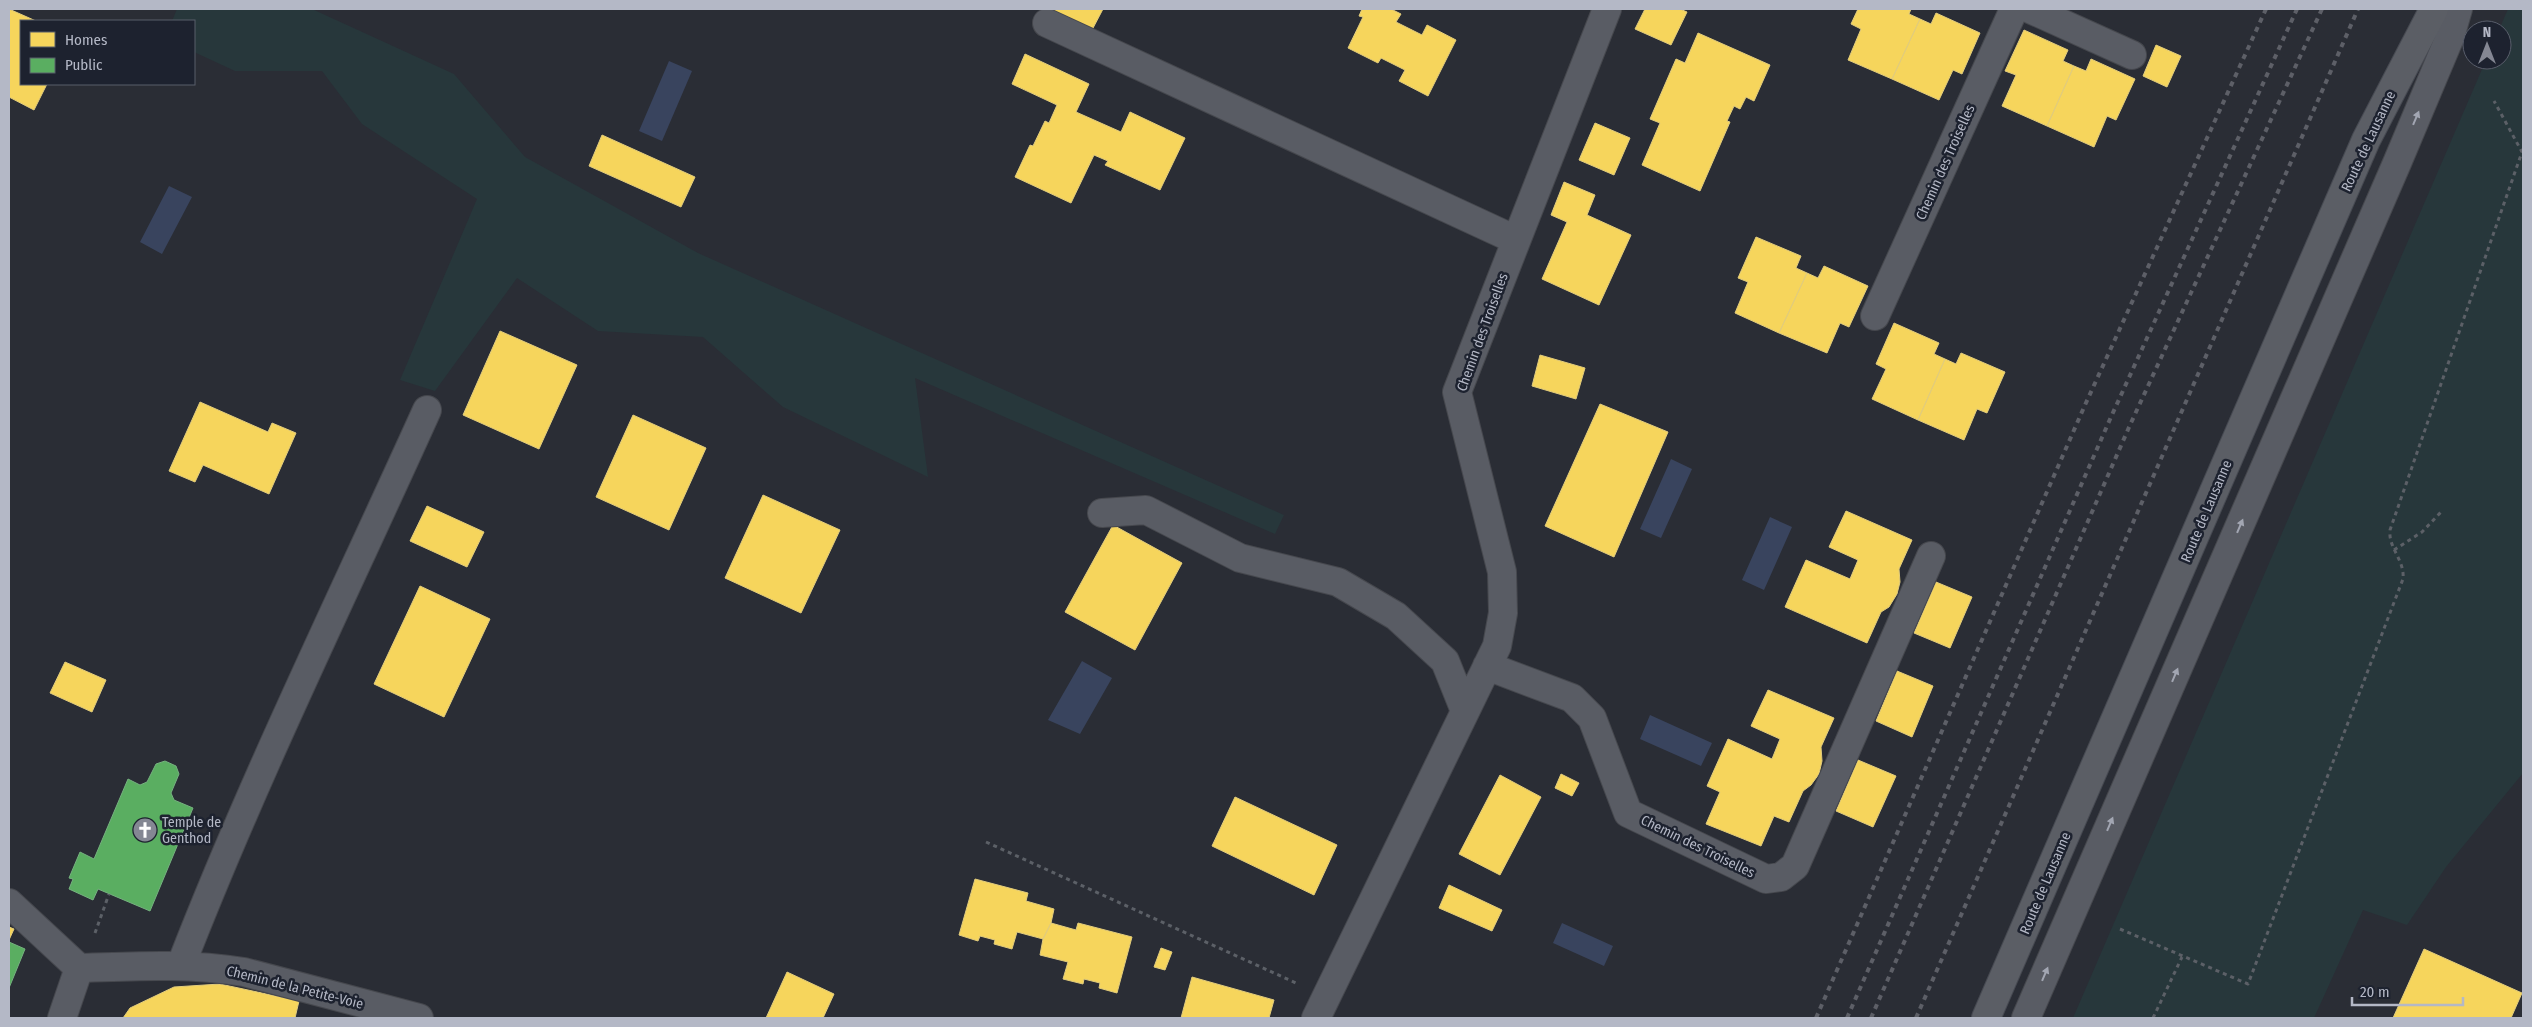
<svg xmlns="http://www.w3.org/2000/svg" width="2532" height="1027" viewBox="0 0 2532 1027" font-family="'Fira Sans Condensed',sans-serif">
<rect width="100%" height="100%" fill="#2a2d35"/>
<path fill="#27373b" d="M 177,9 L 312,9 L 454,74 L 525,157 L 698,253 L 1284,515 L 1275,534 L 915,378 L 928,477 L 783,407 L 703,337 L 598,331 L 517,278 L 435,391 L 400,380 L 477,199 L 362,124 L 322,71 L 235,71 L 194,52 L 194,21 L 172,21 Z
M 2508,9 L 2523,9 L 2523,773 L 2446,867 L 2407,925 L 2363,910 L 2314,1018 L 2073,1018 L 2486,60 L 2502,60 L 2502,30 L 2499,30 Z"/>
<path fill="#39445e" d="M 669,61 L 692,71 L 662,141 L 639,131 Z
M 169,186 L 192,197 L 162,254 L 140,242 Z
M 1671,459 L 1692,469 L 1661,538 L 1640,529 Z
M 1770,517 L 1792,527 L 1764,590 L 1742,580 Z
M 1082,661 L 1112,678 L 1080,734 L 1048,720 Z
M 1650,715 L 1712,743 L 1701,766 L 1640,739 Z
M 1562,923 L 1613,946 L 1604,966 L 1553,943 Z"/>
<path fill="#f6d55c" stroke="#e2cc7c" d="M 9,9 L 36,21 L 21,21 L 21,84 L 47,84 L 34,110 L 9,97 Z
M 1048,9 L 1103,9 L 1092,30 Z
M 1362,9 L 1391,9 L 1401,14 L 1396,22 L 1422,35 L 1427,25 L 1456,40 L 1428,96 L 1399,81 L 1405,70 L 1381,58 L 1378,63 L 1348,48 L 1363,17 L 1359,16 Z
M 1645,9 L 1680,9 L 1687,12 L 1671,45 L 1635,29 Z
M 1858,9 L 1911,9 L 1909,14 L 1920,19 L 1892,79 L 1848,60 L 1861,29 L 1851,24 Z
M 1936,13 L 1980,33 L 1962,74 L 1953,70 L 1939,100 L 1892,79 L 1920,19 L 1931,24 Z
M 2024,30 L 2068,50 L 2063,61 L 2074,66 L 2047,126 L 2002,106 L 2016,75 L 2005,71 Z
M 1698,33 L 1770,65 L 1754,101 L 1746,97 L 1740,109 L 1734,106 L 1727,121 L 1730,122 L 1700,191 L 1642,165 L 1660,123 L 1650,119 L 1676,59 L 1685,63 Z
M 2156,45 L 2181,56 L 2167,87 L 2143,76 Z
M 1025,54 L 1089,84 L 1076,112 L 1121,132 L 1130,112 L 1185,138 L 1160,190 L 1105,165 L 1108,161 L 1094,155 L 1071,203 L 1015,177 L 1030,145 L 1033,146 L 1045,121 L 1049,123 L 1057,105 L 1012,84 Z
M 2091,59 L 2135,79 L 2116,120 L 2107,116 L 2094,147 L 2047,126 L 2074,66 L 2086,71 Z
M 1595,123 L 1630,138 L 1614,175 L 1579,160 Z
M 602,135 L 695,177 L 681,207 L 589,166 Z
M 1564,182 L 1595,195 L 1587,215 L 1631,235 L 1599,305 L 1542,279 L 1567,222 L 1551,215 Z
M 1756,237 L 1801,256 L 1796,268 L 1807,273 L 1779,333 L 1735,313 L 1748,282 L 1738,278 Z
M 1824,266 L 1868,286 L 1849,327 L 1840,323 L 1827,353 L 1779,333 L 1807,273 L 1818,278 Z
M 1894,323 L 1939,343 L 1934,354 L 1945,359 L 1918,420 L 1872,399 L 1886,369 L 1876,364 Z
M 500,331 L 577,365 L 539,449 L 463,415 Z
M 1961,353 L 2005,372 L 1987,413 L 1977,409 L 1964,440 L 1918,420 L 1945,359 L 1956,364 Z
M 1540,355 L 1585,368 L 1576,399 L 1532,386 Z
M 200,402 L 268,432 L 272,423 L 296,433 L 269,494 L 203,465 L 195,482 L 169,471 Z
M 1600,404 L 1668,432 L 1614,557 L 1545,526 Z
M 633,415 L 706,448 L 669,530 L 596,497 Z
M 763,495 L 840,530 L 801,613 L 725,578 Z
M 427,506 L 484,532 L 467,567 L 410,541 Z
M 1846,511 L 1912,540 L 1899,569 L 1900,582 L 1897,594 L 1889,607 L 1881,612 L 1867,643 L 1785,607 L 1806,560 L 1850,579 L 1858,560 L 1829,547 Z
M 1113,525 L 1182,563 L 1135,650 L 1065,612 Z
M 1936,582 L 1972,597 L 1950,648 L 1914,633 Z
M 420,586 L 490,619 L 444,717 L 374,684 Z
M 65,662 L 106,680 L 92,712 L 50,693 Z
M 1897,671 L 1933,686 L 1912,737 L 1876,721 Z
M 1768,690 L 1834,718 L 1821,747 L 1822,761 L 1819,774 L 1811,785 L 1803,791 L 1789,822 L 1774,816 L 1761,846 L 1706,824 L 1720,792 L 1707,786 L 1728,739 L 1772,759 L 1780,739 L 1751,726 Z
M 1858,760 L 1896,776 L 1873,827 L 1836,811 Z
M 1561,774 L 1579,783 L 1572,796 L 1555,788 Z
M 1500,775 L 1541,797 L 1500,875 L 1459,854 Z
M 1235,797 L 1337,845 L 1314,895 L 1212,846 Z
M 975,879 L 1028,893 L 1026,901 L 1054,909 L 1051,923 L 1043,939 L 1017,932 L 1012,949 L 994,944 L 995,940 L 980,936 L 978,941 L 959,935 Z
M 1449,885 L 1502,910 L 1492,931 L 1439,908 Z
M 1051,923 L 1076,930 L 1078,923 L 1132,937 L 1117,993 L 1099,988 L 1100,983 L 1084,979 L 1083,984 L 1063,979 L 1068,962 L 1040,955 L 1043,939 Z
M 9,927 L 14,929 L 9,940 Z
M 1161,948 L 1172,952 L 1165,970 L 1154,967 Z
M 2424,949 L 2522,993 L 2511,1018 L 2393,1018 Z
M 787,972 L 834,994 L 823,1018 L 766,1018 Z
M 1192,977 L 1274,1000 L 1269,1018 L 1181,1018 Z
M 220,984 L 299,1001 L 295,1018 L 123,1018 L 130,1008 L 174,987 Z"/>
<path fill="#5aae61" stroke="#75b17f" d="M 165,761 L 176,766 L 179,774 L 171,793 L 174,800 L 193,808 L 150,911 L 98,889 L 93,900 L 69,889 L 73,879 L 69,878 L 80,852 L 94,859 L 128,779 L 140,785 L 147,782 L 156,764 Z
M 9,942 L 25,949 L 9,988 Z"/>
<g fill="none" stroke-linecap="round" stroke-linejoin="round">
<defs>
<path id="minor" d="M 2030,9 L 2132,55
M 1047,23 L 1516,240
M 1875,316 L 2014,9
M 1102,513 L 1146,510 L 1240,558 L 1338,582 L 1396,616 L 1445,661 L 1465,711
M 1487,666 L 1572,698 L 1592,718 L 1628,813 L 1766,879 L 1781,877 L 1795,866 L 1931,556
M 9,903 L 79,968
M 181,965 C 254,777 344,594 427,410
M 79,968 C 135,966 189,963 244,972 L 419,1018
M 62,1018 L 79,968
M 1316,1018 L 1497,646 L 1503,613 L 1502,572 L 1457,392 L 1607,9
M 2026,1018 L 2397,163 L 2450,37 L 2458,9"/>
<path id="major" d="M 1986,1018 L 2366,140 L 2434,9"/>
</defs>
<use href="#minor" stroke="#46484e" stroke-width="30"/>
<use href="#major" stroke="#474a52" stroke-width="30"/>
<path stroke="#5c6067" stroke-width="3" stroke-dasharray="4 4" stroke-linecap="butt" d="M 2394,550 L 2422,532 L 2442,511
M 986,842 L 1296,983
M 2120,929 L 2248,984 L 2403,579 C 2405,560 2388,548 2390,530 L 2522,152 L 2494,101
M 95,933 L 109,894
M 2153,1018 L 2182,957"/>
<use href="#minor" stroke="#595c64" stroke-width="28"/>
<use href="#major" stroke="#5b5e65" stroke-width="28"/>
<path stroke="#5d5f67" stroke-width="4" stroke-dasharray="5 5" stroke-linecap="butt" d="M 1816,1018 L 2085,405 L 2266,9
M 1847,1018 L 2111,417 L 2297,9
M 1871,1018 L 2130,425 L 2322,9
M 1916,1018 L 2358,9"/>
</g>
<defs><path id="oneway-solid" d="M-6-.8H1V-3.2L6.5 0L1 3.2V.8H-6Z" transform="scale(1.25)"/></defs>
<g fill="#a2a6b2">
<use href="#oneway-solid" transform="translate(2416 118) rotate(-67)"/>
<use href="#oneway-solid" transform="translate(2240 526) rotate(-67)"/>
<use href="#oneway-solid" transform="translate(2175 675) rotate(-67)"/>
<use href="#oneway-solid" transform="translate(2110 824) rotate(-67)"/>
<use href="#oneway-solid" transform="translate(2045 974) rotate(-67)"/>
</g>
<defs>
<symbol id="church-disc" viewBox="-11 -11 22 22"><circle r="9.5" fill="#848793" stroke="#1d222f"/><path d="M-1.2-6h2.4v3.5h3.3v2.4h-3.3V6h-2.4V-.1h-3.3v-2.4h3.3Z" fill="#fff"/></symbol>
</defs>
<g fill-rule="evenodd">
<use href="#church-disc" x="131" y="816" width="28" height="28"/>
</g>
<g text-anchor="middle" stroke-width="5" stroke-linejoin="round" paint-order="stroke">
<g font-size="14" fill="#b4b8c6" stroke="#1d222f">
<text transform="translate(2368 141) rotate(-65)" y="5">Route de Lausanne</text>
<text transform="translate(1945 162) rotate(-66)" y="5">Chemin des Troiselles</text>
<text transform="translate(1482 332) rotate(-70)" y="5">Chemin des Troiselles</text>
<text transform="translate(2206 511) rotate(-67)" y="5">Route de Lausanne</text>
<text transform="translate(1698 846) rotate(26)" y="5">Chemin des Troiselles</text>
<text transform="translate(2045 883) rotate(-67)" y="5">Route de Lausanne</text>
<text transform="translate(295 987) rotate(14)" y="5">Chemin de la Petite-Voie</text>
</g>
<g font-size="14" fill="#b4b8c6" stroke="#1d222f" text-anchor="start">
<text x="162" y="827">Temple de<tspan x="162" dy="16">Genthod</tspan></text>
</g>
</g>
<rect width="2532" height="1027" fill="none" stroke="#b4b8c6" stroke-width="20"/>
<rect x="20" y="20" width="175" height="65" fill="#1d222f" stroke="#595e6b"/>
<rect x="30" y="32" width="25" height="15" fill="#f6d55c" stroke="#595e6b"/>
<text x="65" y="45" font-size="15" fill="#b4b8c6">Homes</text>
<rect x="30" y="58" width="25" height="15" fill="#5aae61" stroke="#595e6b"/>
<text x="65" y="70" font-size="15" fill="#b4b8c6">Public</text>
<g transform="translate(2487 45)"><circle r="24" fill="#1d222f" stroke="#595e6b"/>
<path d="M0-4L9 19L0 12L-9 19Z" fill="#848793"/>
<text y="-8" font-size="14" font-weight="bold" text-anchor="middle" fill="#b4b8c6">N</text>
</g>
<path d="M2352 997v8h111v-8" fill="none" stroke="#b4b8c6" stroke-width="2.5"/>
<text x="2360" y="997" font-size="15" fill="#b4b8c6" stroke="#1d222f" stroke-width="4" paint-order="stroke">20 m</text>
</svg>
